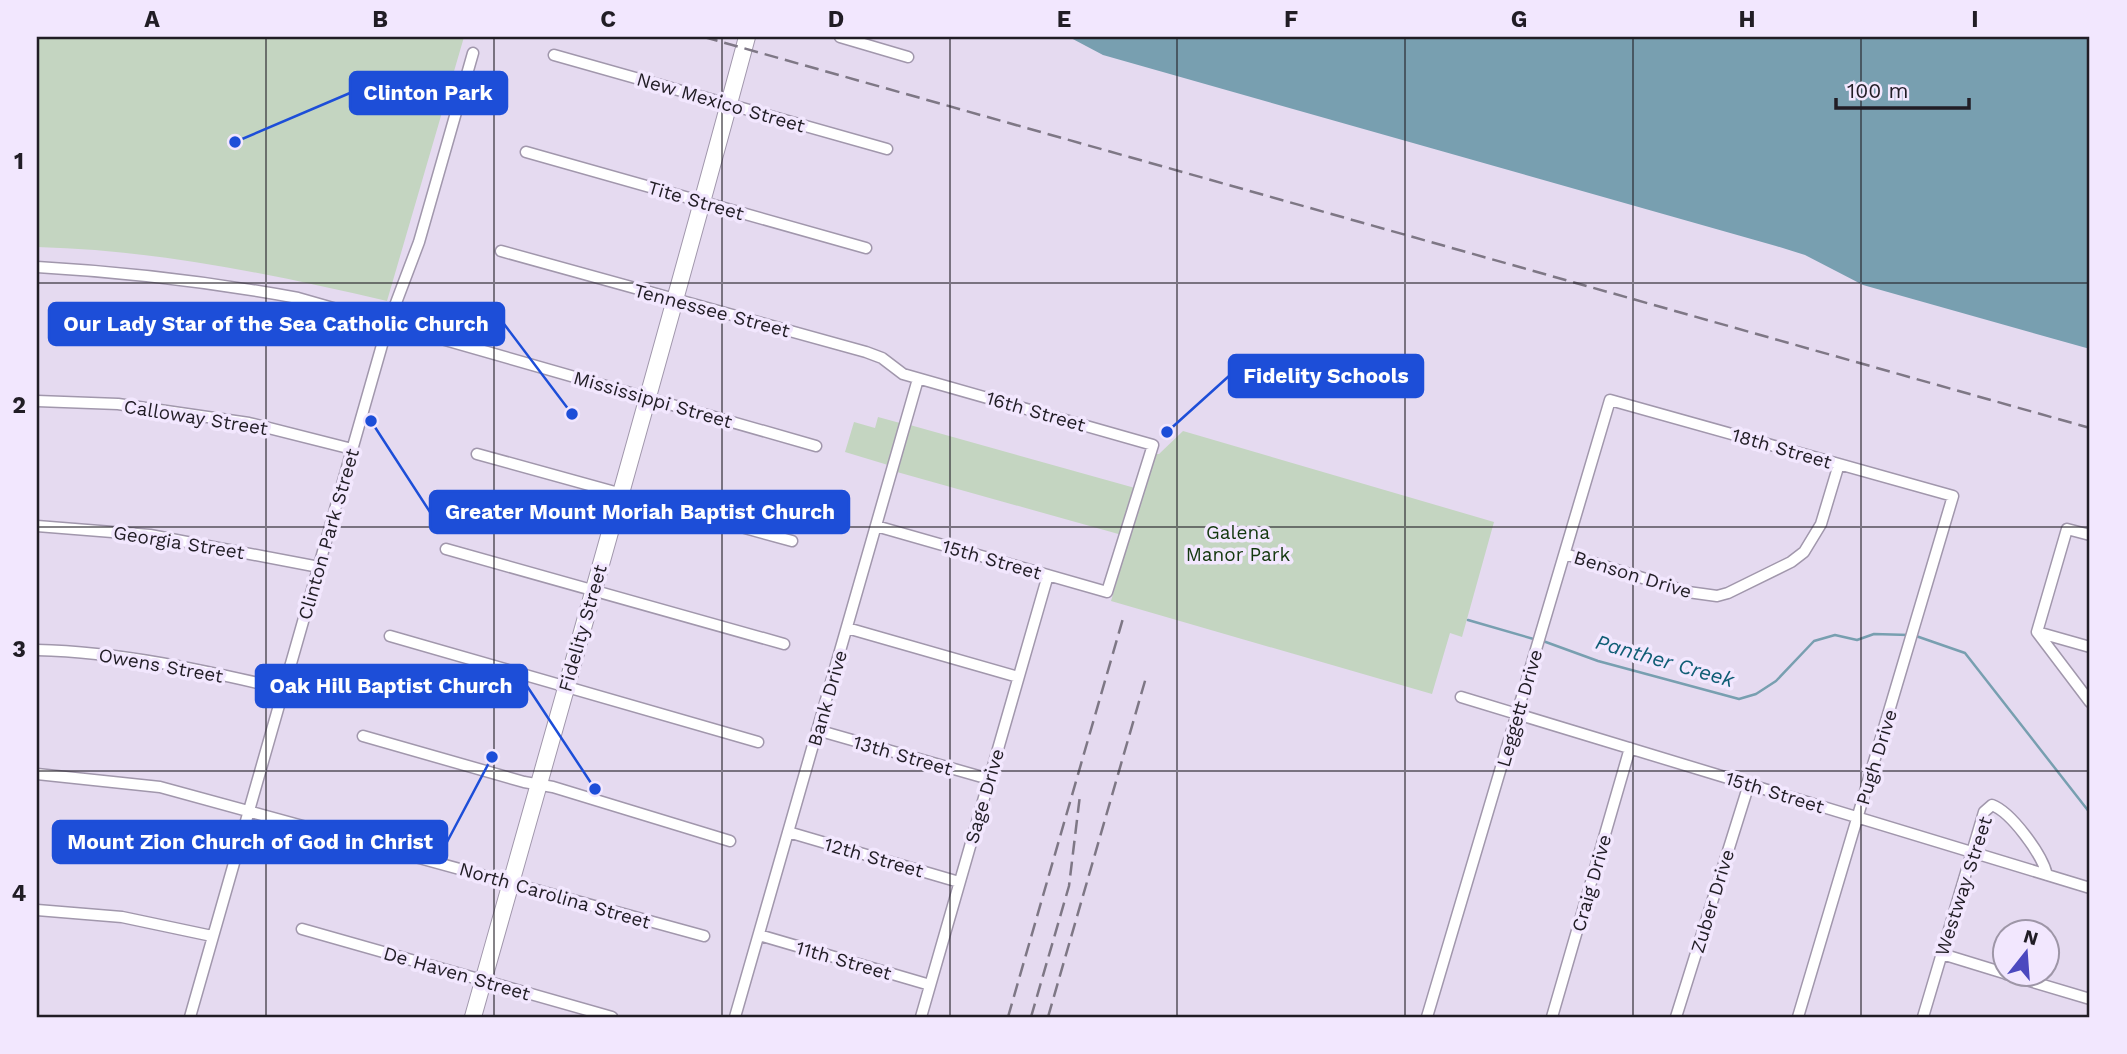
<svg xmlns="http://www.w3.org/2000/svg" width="2127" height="1054" viewBox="0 0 2127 1054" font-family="'Work Sans',sans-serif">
<rect width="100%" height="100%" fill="#e5daf0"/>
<path fill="#c4d5c1" d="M 37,37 L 464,37 L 387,301 C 271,274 156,250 37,247 Z
M 878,417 L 900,423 L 888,465 L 845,452 L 854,422 L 875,428 Z
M 910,425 L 1135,488 L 1122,535 L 897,472 Z
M 1183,431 L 1494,522 L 1462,637 L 1450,633 L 1432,694 L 1111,601 L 1154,454 L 1159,454 Z"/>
<path fill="#789fb0" d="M 1069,37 L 2090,37 L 2090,349 L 1863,285 L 1805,255 L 1776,246 L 1103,55 Z"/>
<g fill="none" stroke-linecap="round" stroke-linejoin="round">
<path stroke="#789fb0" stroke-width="2.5" d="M 1468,620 L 1537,640
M 1916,636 L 1965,653 L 2090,813
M 1543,641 L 1598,661 L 1739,699 L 1756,694 L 1776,681 L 1814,641 L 1835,635 L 1857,640 L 1874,634 L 1909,635"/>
<defs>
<path id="minor" d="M 840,37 L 908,57
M 554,55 L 887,149
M 526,152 L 866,248
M 501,251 L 866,352 L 882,358 L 903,374 L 1153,445 L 1107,592 L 876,526
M 37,267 C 125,272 211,282 298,298 L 816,446
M 37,401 L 118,404 L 249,423 L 352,449
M 477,454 L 792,541
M 37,526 L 150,535 L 319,567
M 2090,535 L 2067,529 L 2037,632 L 2090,702
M 446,549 L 784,644
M 1565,554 L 1688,592 L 1717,596 L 1728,593 L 1791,562 L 1804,552 L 1821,524 L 1839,464
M 847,628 L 1018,677
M 2037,632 L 2090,647
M 390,636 L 758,742
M 37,650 C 121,652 203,670 284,689
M 1461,697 L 2090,888
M 817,730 L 989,779
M 363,736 L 524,782 L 553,787 L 730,841
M 37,774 L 160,787 L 704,936
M 788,832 L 959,882
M 37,910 L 122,917 L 212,936
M 302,929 L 612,1017
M 759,935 L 930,985
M 1942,954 L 2004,973
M 2006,974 L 2090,999
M 190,1017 L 388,324 L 419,242 L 473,53
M 735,1017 L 918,379
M 921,1017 L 1048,575
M 1427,1017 L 1610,400 L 1953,496 L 1798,1017
M 1552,1017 L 1630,748
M 1676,1017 L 1749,784
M 1923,1017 L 1984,812 L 1992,805 C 2011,812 2042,854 2047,875"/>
<path id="secondary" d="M 473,1017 C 565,691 659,364 747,37"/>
</defs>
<use href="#minor" stroke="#a197ac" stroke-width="13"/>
<use href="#secondary" stroke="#a197ac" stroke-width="18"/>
<use href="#minor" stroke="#fff" stroke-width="10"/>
<use href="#secondary" stroke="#fff" stroke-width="16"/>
<path stroke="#7e7785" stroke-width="2.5" stroke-dasharray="14 7" stroke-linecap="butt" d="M 704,37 L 2090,428
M 1008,1017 L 1124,615
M 1031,1017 L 1069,886 L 1080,795
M 1048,1017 L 1147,674"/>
</g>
<path fill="none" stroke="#211d25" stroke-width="2" stroke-opacity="0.55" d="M 266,37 L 266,1017M 494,37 L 494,1017M 722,37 L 722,1017M 950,37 L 950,1017M 1177,37 L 1177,1017M 1405,37 L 1405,1017M 1633,37 L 1633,1017M 1861,37 L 1861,1017M 37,283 L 2090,283M 37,527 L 2090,527M 37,771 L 2090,771"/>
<g text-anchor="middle" stroke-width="7" stroke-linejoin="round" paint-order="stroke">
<g font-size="19" fill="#211d25" stroke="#f2e7fe">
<text transform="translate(721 102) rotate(16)" y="7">New Mexico Street</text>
<text transform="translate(696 200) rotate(16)" y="7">Tite Street</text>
<text transform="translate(712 310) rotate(15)" y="7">Tennessee Street</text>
<text transform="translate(653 399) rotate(16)" y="7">Mississippi Street</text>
<text transform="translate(1036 411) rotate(16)" y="7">16th Street</text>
<text transform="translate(196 417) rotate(9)" y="7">Calloway Street</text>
<text transform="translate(1782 448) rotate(16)" y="7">18th Street</text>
<text transform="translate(328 534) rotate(-74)" y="7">Clinton Park Street</text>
<text transform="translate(179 542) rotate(9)" y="7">Georgia Street</text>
<text transform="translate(992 559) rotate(16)" y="7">15th Street</text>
<text transform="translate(1633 574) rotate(17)" y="7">Benson Drive</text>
<text transform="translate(582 628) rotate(-74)" y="7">Fidelity Street</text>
<text transform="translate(161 665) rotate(10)" y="7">Owens Street</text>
<text transform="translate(827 698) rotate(-74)" y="7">Bank Drive</text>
<text transform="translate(1519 708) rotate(-74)" y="7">Leggett Drive</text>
<text transform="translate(903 755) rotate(16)" y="7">13th Street</text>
<text transform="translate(1876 757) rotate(-73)" y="7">Pugh Drive</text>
<text transform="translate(1775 792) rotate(17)" y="7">15th Street</text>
<text transform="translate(984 796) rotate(-74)" y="7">Sage Drive</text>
<text transform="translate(874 857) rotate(16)" y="7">12th Street</text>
<text transform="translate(1591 883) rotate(-74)" y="7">Craig Drive</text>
<text transform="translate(1963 886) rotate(-72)" y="7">Westway Street</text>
<text transform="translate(555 895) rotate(16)" y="7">North Carolina Street</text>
<text transform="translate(1712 901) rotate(-73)" y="7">Zuber Drive</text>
<text transform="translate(844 960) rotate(16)" y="7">11th Street</text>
<text transform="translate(457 973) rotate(16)" y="7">De Haven Street</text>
</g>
<g font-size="19" fill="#13380e" stroke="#f2e7fe">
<text x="1238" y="539">Galena<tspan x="1238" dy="22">Manor Park</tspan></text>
</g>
<g font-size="21" font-style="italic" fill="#0f5d75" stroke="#f2e7fe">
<text transform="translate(1665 661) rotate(16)" y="7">Panther Creek</text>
</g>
</g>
<path fill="none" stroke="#1d4ed8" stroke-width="2.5" d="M235 142L350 93M572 414L504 324M1167 432L1229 376M371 421L430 512M595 789L527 686M492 757L447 842"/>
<g fill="#1d4ed8" stroke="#f2e7fe" stroke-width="2.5">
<circle cx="235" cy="142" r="7"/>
<circle cx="572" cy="414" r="7"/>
<circle cx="1167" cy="432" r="7"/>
<circle cx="371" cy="421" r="7"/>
<circle cx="595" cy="789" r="7"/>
<circle cx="492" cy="757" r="7"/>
</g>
<g fill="#1d4ed8" stroke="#1d4ed8" stroke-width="2.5">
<rect x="350" y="72" width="157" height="42" rx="7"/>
<rect x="49" y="303" width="455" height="42" rx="7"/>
<rect x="1229" y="355" width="194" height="42" rx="7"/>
<rect x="430" y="491" width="419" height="42" rx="7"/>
<rect x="256" y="665" width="271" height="42" rx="7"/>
<rect x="53" y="821" width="394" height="42" rx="7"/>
</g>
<g font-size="21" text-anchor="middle" font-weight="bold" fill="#fff">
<text x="428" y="100">Clinton Park</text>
<text x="276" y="331">Our Lady Star of the Sea Catholic Church</text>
<text x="1326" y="383">Fidelity Schools</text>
<text x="640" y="519">Greater Mount Moriah Baptist Church</text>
<text x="391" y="693">Oak Hill Baptist Church</text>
<text x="250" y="849">Mount Zion Church of God in Christ</text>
</g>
<rect width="2127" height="1054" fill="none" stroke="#f2e7fe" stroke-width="77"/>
<g transform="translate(2026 953) rotate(17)"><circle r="33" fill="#f2e7fe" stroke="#9e96a7" stroke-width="2"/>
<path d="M0-5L12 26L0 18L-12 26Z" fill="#4c49bf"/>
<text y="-10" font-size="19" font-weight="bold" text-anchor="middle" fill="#211d25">N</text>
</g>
<path d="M1836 98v10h133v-10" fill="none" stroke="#211d25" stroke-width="3.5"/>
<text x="1847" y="98" font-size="21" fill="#211d25" stroke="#f2e7fe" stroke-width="5" paint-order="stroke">100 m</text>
<rect x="38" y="38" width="2050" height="978" fill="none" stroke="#211d25" stroke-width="2.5"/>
<g font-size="23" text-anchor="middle" font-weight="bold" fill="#211d25">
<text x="152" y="27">A</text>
<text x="380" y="27">B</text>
<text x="608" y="27">C</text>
<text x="836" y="27">D</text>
<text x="1064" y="27">E</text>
<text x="1291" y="27">F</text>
<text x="1519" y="27">G</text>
<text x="1747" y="27">H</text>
<text x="1975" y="27">I</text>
<text x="19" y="169">1</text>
<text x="19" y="413">2</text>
<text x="19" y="657">3</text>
<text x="19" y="901">4</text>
</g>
</svg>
